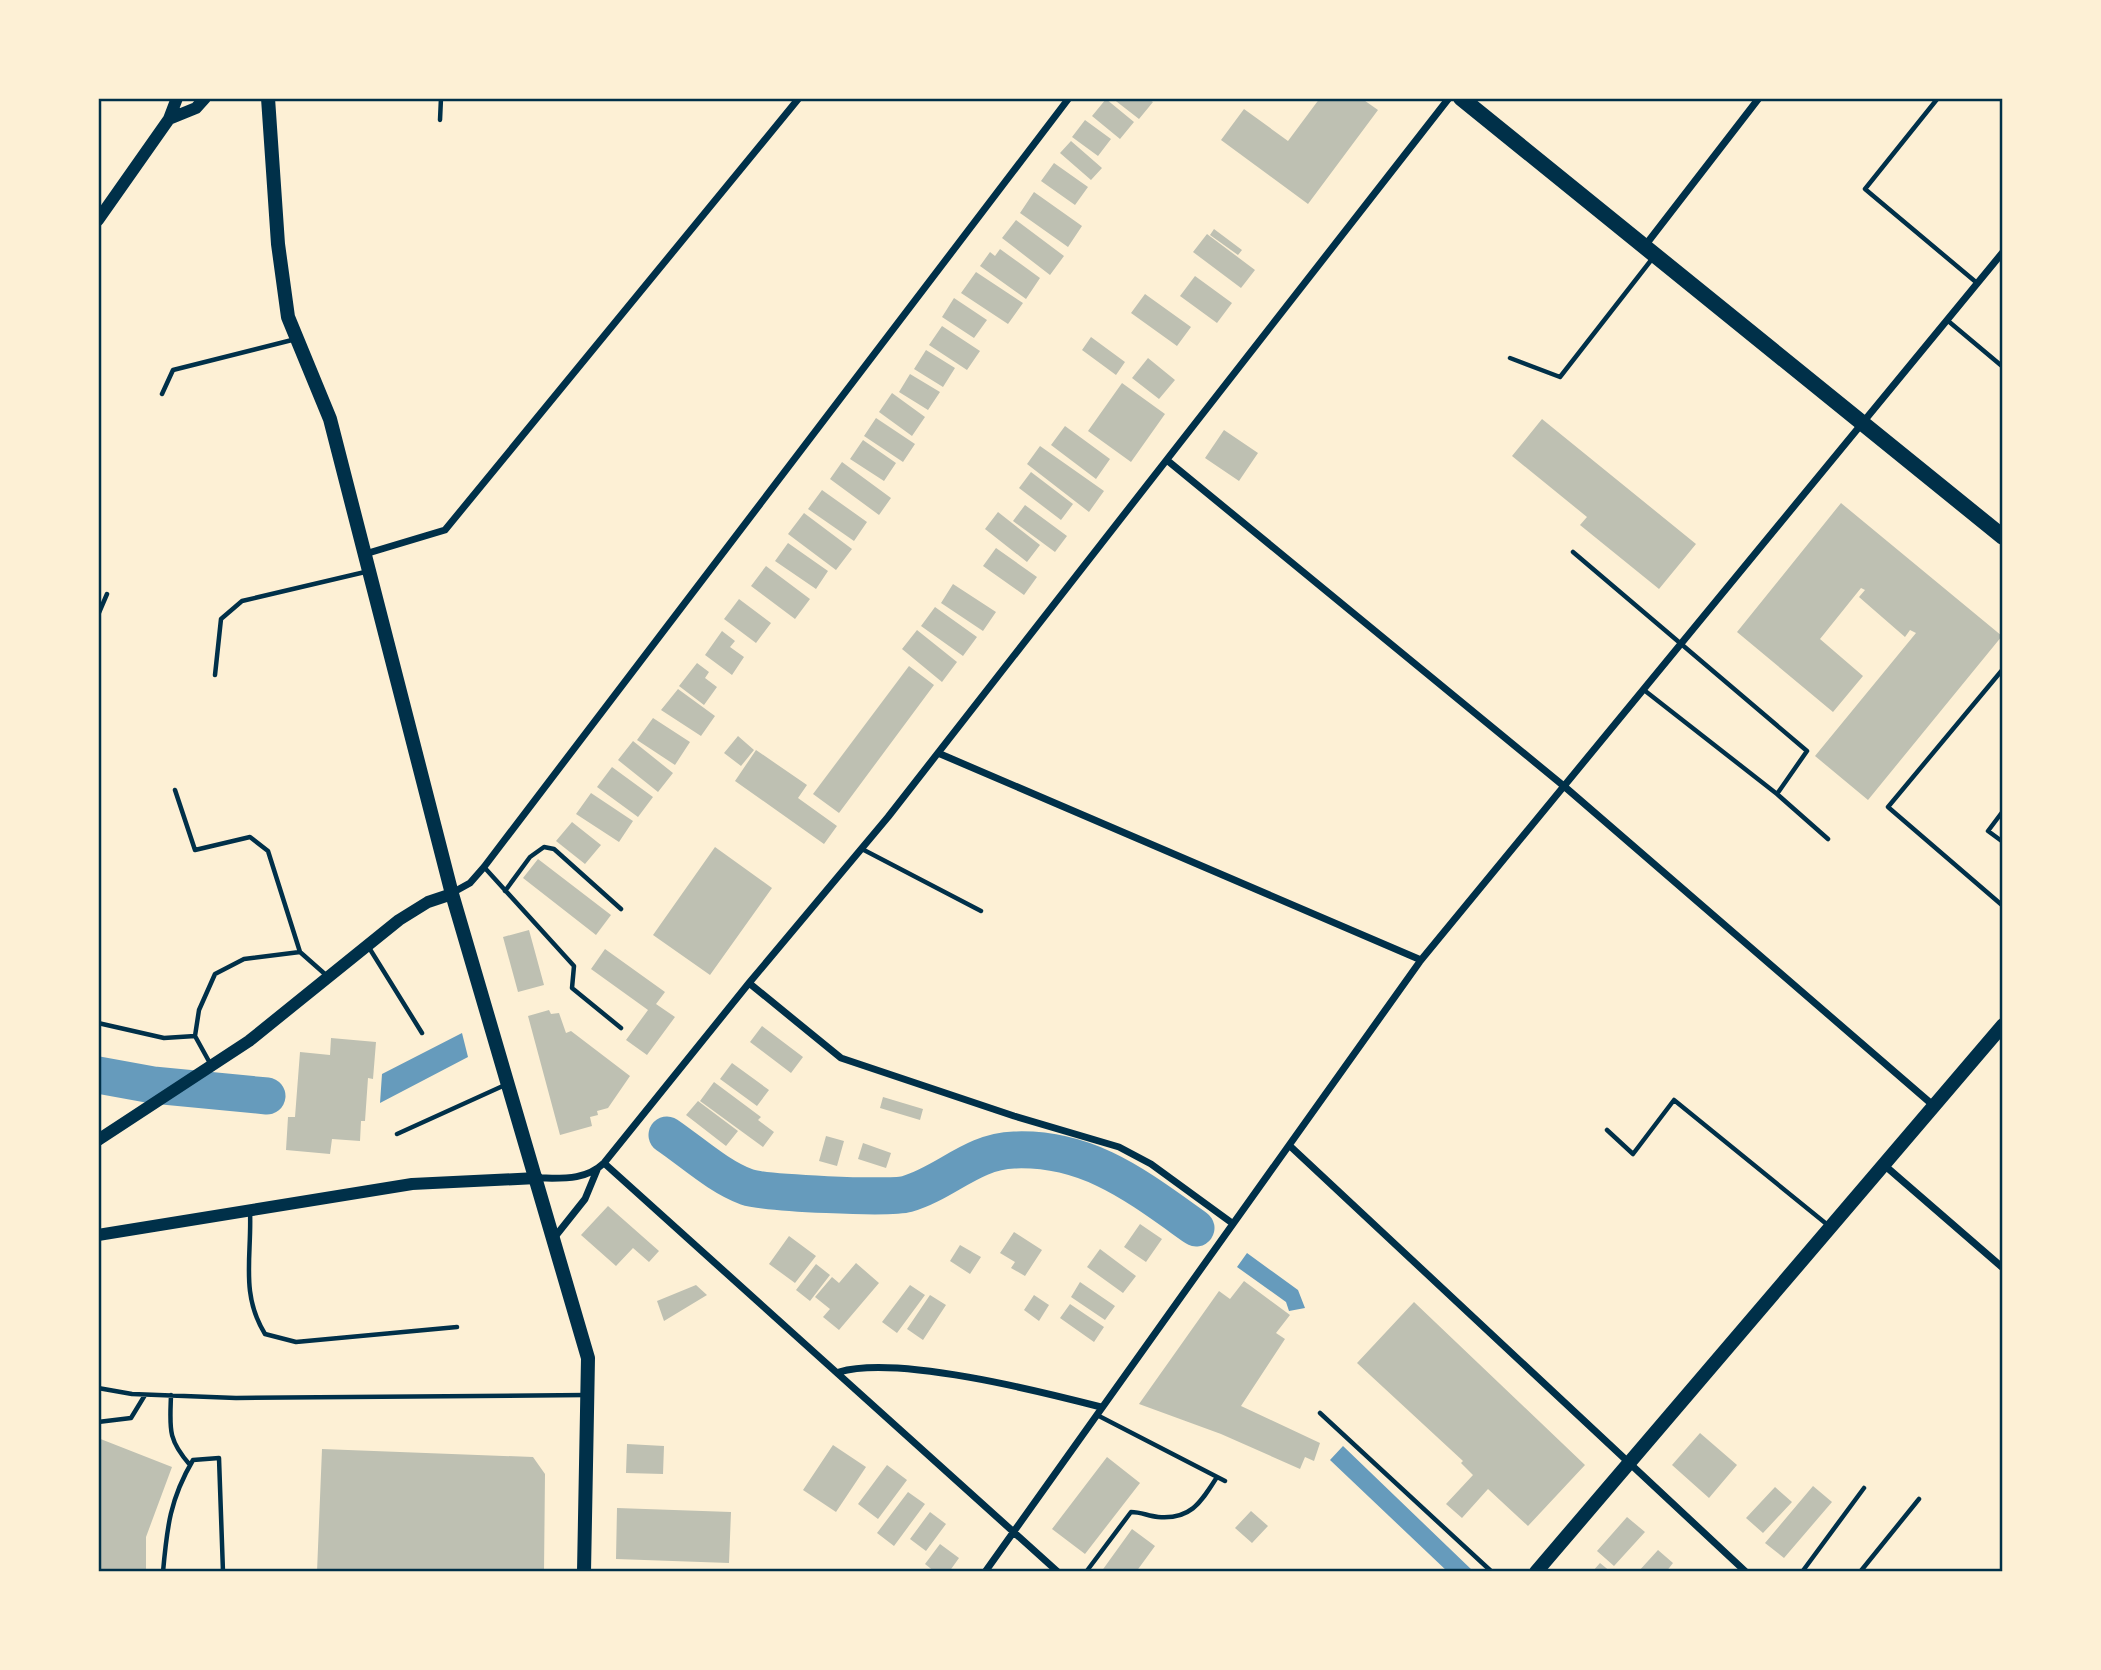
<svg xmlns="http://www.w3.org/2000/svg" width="2101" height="1670" viewBox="0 0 2101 1670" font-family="'Source Sans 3',sans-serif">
<rect width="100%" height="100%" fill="#fdf0d5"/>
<path fill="#669bbc" d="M 462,1033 L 468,1057 L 380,1103 L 382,1074 Z
M 1247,1253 L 1298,1290 L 1305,1308 L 1289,1311 L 1286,1302 L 1237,1267 Z
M 1343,1446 L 1474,1572 L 1448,1572 L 1330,1460 Z"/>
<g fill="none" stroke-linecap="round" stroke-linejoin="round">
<path stroke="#669bbc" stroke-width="37" d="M 98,1075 L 153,1085 L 267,1096
M 667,1135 C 692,1152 719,1177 747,1187 C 765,1193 889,1199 907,1194 C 945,1183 973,1151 1014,1150 C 1089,1147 1138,1187 1196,1228"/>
</g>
<path fill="#bec0b2" d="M 1112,98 L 1147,98 L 1153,102 L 1139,119 Z
M 1320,98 L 1361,98 L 1378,110 L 1308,204 L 1221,140 L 1244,109 L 1288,141 Z
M 1106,99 L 1134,122 L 1120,139 L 1092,116 Z
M 1085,120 L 1111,139 L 1098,156 L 1072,137 Z
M 1071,141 L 1102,168 L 1091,180 L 1060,153 Z
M 1054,163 L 1088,187 L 1075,205 L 1041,181 Z
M 1034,192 L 1082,226 L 1068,247 L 1020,213 Z
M 1016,220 L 1064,256 L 1050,275 L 1002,238 Z
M 1214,229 L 1242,250 L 1238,255 L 1210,235 Z
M 1207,234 L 1255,270 L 1241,288 L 1193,252 Z
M 1000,249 L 1040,278 L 1026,299 L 980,266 L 990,252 L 995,256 Z
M 976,272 L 1023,303 L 1008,324 L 961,293 Z
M 1195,276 L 1232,303 L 1217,323 L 1180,296 Z
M 1145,294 L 1191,327 L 1177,346 L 1131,313 Z
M 954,298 L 987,320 L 974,338 L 942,317 Z
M 942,326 L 980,351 L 967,370 L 929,345 Z
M 1091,337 L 1125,362 L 1116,375 L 1082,350 Z
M 926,350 L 955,368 L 943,387 L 914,369 Z
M 1148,358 L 1175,380 L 1159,399 L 1132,378 Z
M 910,374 L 940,392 L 928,410 L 899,392 Z
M 1122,383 L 1165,414 L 1131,462 L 1088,431 Z
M 892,393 L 925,417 L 912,436 L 879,412 Z
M 876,418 L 915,444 L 903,462 L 864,436 Z
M 1542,419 L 1696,544 L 1659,589 L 1580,525 L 1587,517 L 1512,456 Z
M 1065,426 L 1110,459 L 1096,479 L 1051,445 Z
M 1224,430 L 1258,453 L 1239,481 L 1205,458 Z
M 863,440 L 896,463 L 884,481 L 850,459 Z
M 1040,446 L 1104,491 L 1089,512 L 1027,464 Z
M 842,462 L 891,498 L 879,515 L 830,479 Z
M 1031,472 L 1073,504 L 1061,520 L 1019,488 Z
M 822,490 L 867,522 L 854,541 L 808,509 Z
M 1841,503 L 2002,636 L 1868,800 L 1815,756 L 1916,633 L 1910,630 L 1905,637 L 1859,597 L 1865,590 L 1861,588 L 1820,639 L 1863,676 L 1833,712 L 1737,632 Z
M 1025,505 L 1067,536 L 1055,552 L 1013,521 Z
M 998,512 L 1040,545 L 1027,562 L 985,529 Z
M 804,513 L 852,549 L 836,570 L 788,534 Z
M 788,543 L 828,571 L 816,589 L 775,561 Z
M 996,548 L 1037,577 L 1024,595 L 983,566 Z
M 766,566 L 810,599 L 795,619 L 751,586 Z
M 953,584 L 996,612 L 983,631 L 941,603 Z
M 739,599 L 771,623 L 756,643 L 724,619 Z
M 935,607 L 977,637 L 963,656 L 921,626 Z
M 917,630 L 957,662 L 942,682 L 902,649 Z
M 722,631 L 735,641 L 730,647 L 744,657 L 732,675 L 705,655 Z
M 697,663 L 709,672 L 705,678 L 717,687 L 704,705 L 679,686 Z
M 909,666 L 934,685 L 839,813 L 813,794 Z
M 678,689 L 715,716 L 701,736 L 661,710 Z
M 653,718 L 690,742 L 675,765 L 637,740 Z
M 738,736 L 754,750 L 741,766 L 724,753 Z
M 633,741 L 673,773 L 658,792 L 618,760 Z
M 756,750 L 807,785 L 798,798 L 837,826 L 824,844 L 735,781 Z
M 612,767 L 653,797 L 638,817 L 597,787 Z
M 591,793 L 633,821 L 619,842 L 576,814 Z
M 572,822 L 601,845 L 585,864 L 556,841 Z
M 715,847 L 772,888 L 710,975 L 653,935 Z
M 538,859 L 611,915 L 596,935 L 523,878 Z
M 529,930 L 544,985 L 518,992 L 503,937 Z
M 605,949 L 665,992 L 656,1004 L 675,1017 L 647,1055 L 626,1040 L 648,1010 L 591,969 Z
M 549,1010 L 551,1014 L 559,1013 L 566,1033 L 571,1031 L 630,1076 L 608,1108 L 597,1111 L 598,1115 L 590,1117 L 592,1126 L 560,1135 L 528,1016 Z
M 762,1026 L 803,1057 L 791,1073 L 750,1042 Z
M 331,1038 L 376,1042 L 373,1079 L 368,1078 L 365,1121 L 361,1121 L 360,1141 L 332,1139 L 330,1154 L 286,1150 L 288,1117 L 295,1117 L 300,1052 L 330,1055 Z
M 732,1063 L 769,1090 L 757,1106 L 720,1079 Z
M 714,1082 L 761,1117 L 758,1120 L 774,1132 L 763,1147 L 700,1101 Z
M 883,1097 L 923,1109 L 920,1120 L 880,1108 Z
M 698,1101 L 738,1131 L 726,1146 L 686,1115 Z
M 826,1136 L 844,1141 L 837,1166 L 819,1161 Z
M 863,1143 L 891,1153 L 886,1168 L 858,1159 Z
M 608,1206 L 659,1251 L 649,1262 L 633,1248 L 616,1266 L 581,1235 Z
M 1140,1224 L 1162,1239 L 1146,1262 L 1124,1247 Z
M 1014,1232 L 1042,1250 L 1025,1276 L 1011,1268 L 1015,1262 L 1000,1253 Z
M 789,1236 L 816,1256 L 795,1283 L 769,1264 Z
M 960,1245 L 981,1257 L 970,1274 L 950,1261 Z
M 1100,1249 L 1136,1276 L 1123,1293 L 1087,1267 Z
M 856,1263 L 879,1283 L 839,1330 L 823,1317 L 830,1309 L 815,1297 L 832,1277 L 839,1283 Z
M 816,1264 L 830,1275 L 810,1301 L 796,1290 Z
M 1244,1281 L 1290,1315 L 1276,1333 L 1285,1339 L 1241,1406 L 1320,1443 L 1314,1461 L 1305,1457 L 1300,1469 L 1221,1434 L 1139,1404 L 1219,1291 L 1230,1299 Z
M 1080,1282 L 1115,1306 L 1105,1320 L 1071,1297 Z
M 696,1285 L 707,1295 L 664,1321 L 657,1301 Z
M 910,1285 L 925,1295 L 897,1333 L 882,1322 Z
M 930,1295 L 946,1305 L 923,1340 L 907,1329 Z
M 1034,1295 L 1049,1305 L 1039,1321 L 1024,1310 Z
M 1414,1302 L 1585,1465 L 1528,1526 L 1488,1489 L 1462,1518 L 1446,1504 L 1473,1475 L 1461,1463 L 1463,1461 L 1357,1363 Z
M 1070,1304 L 1104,1327 L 1094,1342 L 1060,1318 Z
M 1700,1433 L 1737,1465 L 1709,1498 L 1672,1465 Z
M 98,1438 L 172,1467 L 146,1537 L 146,1572 L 98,1572 Z
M 627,1444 L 664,1446 L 663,1474 L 626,1473 Z
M 833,1445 L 866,1467 L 836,1512 L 803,1490 Z
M 322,1449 L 533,1457 L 545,1474 L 544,1572 L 317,1572 Z
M 1107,1457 L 1140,1483 L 1085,1554 L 1052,1529 Z
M 887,1465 L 907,1480 L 878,1519 L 858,1504 Z
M 1813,1486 L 1832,1502 L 1784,1558 L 1765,1543 Z
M 1775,1487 L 1792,1502 L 1763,1533 L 1746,1518 Z
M 908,1492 L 925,1504 L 894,1546 L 877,1533 Z
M 617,1508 L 731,1512 L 729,1563 L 616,1559 Z
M 1251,1511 L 1268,1526 L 1252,1543 L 1235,1528 Z
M 930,1512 L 946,1524 L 926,1551 L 910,1539 Z
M 1627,1517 L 1645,1532 L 1614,1566 L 1597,1551 Z
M 1132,1529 L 1155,1546 L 1136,1572 L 1101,1572 Z
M 940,1544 L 959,1558 L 949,1572 L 935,1572 L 925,1564 Z
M 1658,1550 L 1673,1563 L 1666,1572 L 1638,1572 Z
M 1600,1563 L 1611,1572 L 1592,1572 Z"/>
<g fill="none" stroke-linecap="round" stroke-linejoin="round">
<path stroke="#003049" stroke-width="4.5" d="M 1938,98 L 1865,189 L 1977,283
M 440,120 L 441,98
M 1947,320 L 2003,367
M 1510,358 L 1560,377 L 1652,259
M 162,394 L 173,370 L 296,339
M 1573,552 L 1807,751 L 1777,794
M 98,615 L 107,594
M 2003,669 L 1888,807 L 2003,906
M 215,675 L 221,619 L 242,601 L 365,572
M 1644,690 L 1777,794 L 1828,839
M 175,790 L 195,850 L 250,837 L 268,851 L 300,952
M 2003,811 L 1988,831 L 2003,842
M 862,849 L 981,911
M 484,867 L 574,966 L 572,988 L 621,1028
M 505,891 L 530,857 L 544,847 L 554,849 L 621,909
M 368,946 L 422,1033
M 98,1023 L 164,1038 L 195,1036
M 211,1065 L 195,1036 L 199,1010 L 215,974 L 244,959 L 300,952 L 326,975
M 1607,1130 L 1633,1154 L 1674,1100 L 1829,1226
M 397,1134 L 505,1085
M 250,1211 C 252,1256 240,1294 265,1334 L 296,1342 L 457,1327
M 98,1388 L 132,1394 L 236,1398 L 586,1395
M 171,1395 C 170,1428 167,1439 190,1465
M 1320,1413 L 1492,1572
M 1097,1415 L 1225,1481
M 98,1422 L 131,1418 L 145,1395
M 163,1572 C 167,1527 170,1499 193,1460 L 219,1458 L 223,1572
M 1086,1572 L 1131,1512 C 1141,1512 1148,1516 1158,1517 C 1191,1520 1201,1502 1217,1477
M 1802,1572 L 1864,1488
M 1860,1572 L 1919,1499"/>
<path stroke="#003049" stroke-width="7" d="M 1644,247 L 1759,98
M 1168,461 L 1565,787 L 1934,1106
M 365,554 L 445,530 L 799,98
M 938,753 L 1421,960
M 452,893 L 470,883 L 484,867 L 1069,98
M 749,983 L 841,1058 L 1014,1116 L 1119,1147 L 1151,1164 L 1232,1223
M 1290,1146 L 1746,1572
M 604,1163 L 1058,1572
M 1883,1164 L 2003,1268
M 537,1178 C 561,1178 585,1181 604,1163 L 749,983 L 888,817 L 1449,98
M 554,1238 L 585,1199 L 597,1170
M 839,1372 C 897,1355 1039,1391 1101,1407
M 985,1572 L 1421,960 L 2003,252"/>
<path stroke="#003049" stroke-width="12" d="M 169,119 L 196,108 L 205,98
M 98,220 L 169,119 L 177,98
M 98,1140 L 249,1041 L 399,920 L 428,902 L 452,894
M 98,1235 L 412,1184 L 537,1178"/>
<path stroke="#003049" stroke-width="14" d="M 268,98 L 278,244 L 288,317 L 330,419 L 452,894 L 588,1358 L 584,1572
M 1536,1572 L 2003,1025"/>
<path stroke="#003049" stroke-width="16" d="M 1461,98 L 2003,537"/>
</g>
<rect width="2101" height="1670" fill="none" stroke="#fdf0d5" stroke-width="200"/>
<rect x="100" y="100" width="1901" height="1470" fill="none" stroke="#003049" stroke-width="2.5"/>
</svg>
